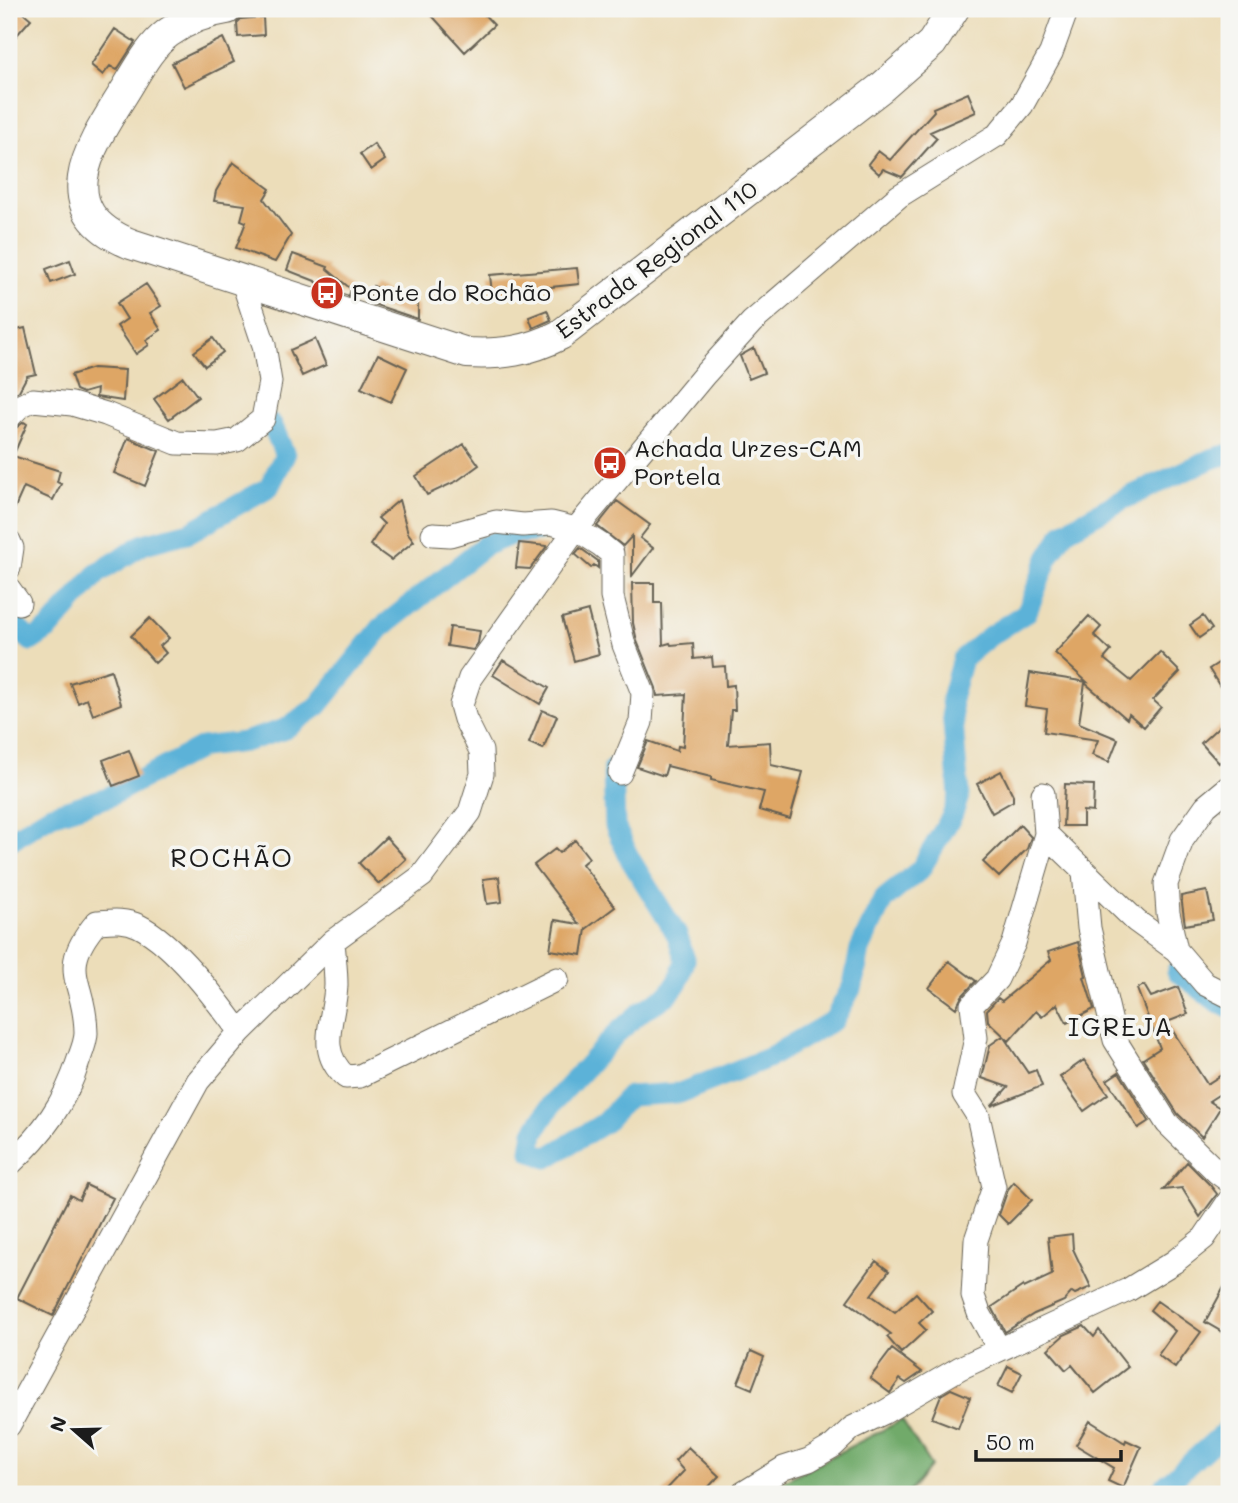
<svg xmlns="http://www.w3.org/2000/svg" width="1238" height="1503" viewBox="0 0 1238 1503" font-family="Mali,sans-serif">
<rect width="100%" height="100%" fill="#f6f6f2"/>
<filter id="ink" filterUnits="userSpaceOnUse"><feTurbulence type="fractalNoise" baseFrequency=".0143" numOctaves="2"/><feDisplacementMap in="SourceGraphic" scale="14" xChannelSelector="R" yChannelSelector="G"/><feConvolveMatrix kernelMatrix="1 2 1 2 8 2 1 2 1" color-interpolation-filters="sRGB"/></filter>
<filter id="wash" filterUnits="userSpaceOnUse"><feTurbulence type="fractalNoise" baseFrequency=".00686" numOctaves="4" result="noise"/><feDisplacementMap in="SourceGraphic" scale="28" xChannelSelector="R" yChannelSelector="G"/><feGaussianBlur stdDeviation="1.57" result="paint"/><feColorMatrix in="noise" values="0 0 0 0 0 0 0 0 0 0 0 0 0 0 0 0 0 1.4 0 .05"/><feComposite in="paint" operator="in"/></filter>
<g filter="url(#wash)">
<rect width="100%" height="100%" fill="#ecddb9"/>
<path fill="#71aa6a" stroke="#466343" stroke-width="2" d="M 902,1420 L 931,1466 L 908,1494 L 767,1494 L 783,1481 Z"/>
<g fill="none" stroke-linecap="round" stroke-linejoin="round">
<path stroke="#5cb2d8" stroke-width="21" d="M 9,620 L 31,641 L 49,629 L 98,573 L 144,544 L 190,532 L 269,487 L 285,455 L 272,424
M 613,769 L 615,826 L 630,859 L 677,935 L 685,960 L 678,982 L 668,995 L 642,1011 L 617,1033 L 552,1104 L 534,1132 L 531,1151 L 547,1158 L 604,1123 L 629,1096 L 680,1093 L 768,1058 L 834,1020 L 853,985 L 860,949 L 883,900 L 920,870 L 952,816 L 959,796 L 951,699 L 962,659 L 990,636 L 1027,612 L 1048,558 L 1064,532 L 1122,500 L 1211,459 L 1229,454
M 9,841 L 51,815 L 108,797 L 202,747 L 244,742 L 285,729 L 318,706 L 381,628 L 484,546 L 513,534 L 539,531
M 1177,971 L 1216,1001 L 1229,1008
M 1156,1494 L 1229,1428"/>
</g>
<g id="blocks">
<path fill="#dea665" d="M 9,9 L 19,9 L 31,19 L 9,44 Z
M 426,9 L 479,9 L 494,25 L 465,52 Z
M 263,17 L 264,35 L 238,37 L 237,23 L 241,19 Z
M 115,29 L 135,42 L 117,70 L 110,66 L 103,75 L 91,65 Z
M 223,38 L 234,62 L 184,87 L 172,63 Z
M 968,93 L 976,112 L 930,132 L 937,138 L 902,177 L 883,169 L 879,174 L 868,164 L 878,151 L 890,160 L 934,111 L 933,108 Z
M 374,144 L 385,160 L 371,170 L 360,154 Z
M 233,162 L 270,189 L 264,199 L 291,235 L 275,262 L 236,248 L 246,222 L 241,220 L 245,205 L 214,201 L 216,191 Z
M 293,254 L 328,267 L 327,269 L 351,289 L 349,296 L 326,289 L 315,281 L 287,270 Z
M 70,260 L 75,274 L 51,283 L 46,269 Z
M 577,268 L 579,284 L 492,293 L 490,275 Z
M 146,284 L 161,306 L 150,313 L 161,330 L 146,340 L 149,345 L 136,354 L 117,326 L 127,319 L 117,303 Z
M 373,286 L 418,305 L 418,319 L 367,302 Z
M 547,310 L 551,320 L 533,328 L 529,317 Z
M 25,328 L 36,374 L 27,376 L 19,391 L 9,397 L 9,332 Z
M 213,338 L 223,352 L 205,366 L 194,352 Z
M 315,339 L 326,365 L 302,376 L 290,350 Z
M 754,348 L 764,373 L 749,379 L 740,356 Z
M 378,354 L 407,368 L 391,402 L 361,388 Z
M 93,368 L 125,370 L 123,401 L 96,397 L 97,389 L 83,393 L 76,390 L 71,375 Z
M 183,377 L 198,397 L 169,419 L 154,399 Z
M 24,422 L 27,424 L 13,456 L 60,471 L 57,482 L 61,484 L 53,500 L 24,487 L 9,521 L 9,431 L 13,430 Z
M 128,438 L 159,451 L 145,486 L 114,473 Z
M 464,444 L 479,465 L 457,481 L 427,495 L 416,476 Z
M 399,500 L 408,533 L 414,541 L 391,560 L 370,545 L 384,524 L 378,518 Z
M 617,501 L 650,525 L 640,538 L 653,548 L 632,576 L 632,536 L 623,546 L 597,526 Z
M 519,543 L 547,546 L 530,569 L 516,568 Z
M 580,548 L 598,561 L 598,568 L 594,565 L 591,568 L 575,554 Z
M 632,583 L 654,583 L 654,603 L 662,603 L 663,645 L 670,643 L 671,645 L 693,643 L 694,659 L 712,657 L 713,667 L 725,666 L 726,686 L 734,685 L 735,710 L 731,710 L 728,745 L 770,742 L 771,765 L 803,772 L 790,819 L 759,810 L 764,792 L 711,780 L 711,777 L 667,766 L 664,776 L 637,767 L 648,741 L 677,751 L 678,746 L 683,747 L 686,694 L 657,696 L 656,688 L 637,641 L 633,623 Z
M 588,611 L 599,654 L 574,661 L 562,618 Z
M 1089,616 L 1101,627 L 1094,635 L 1111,651 L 1104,659 L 1131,681 L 1160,652 L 1180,672 L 1153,700 L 1161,707 L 1144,727 L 1129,714 L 1127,719 L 1085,683 L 1079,723 L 1118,739 L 1109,762 L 1092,755 L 1098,740 L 1044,732 L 1047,709 L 1025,706 L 1030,673 L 1087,682 L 1055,653 Z
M 1203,616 L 1212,629 L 1199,638 L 1190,625 Z
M 150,618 L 169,638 L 160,646 L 166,653 L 155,663 L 131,636 Z
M 450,627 L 480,631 L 478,643 L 473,650 L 447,646 Z
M 1229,656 L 1229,701 L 1209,669 Z
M 503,660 L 549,688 L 540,704 L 493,675 Z
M 111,670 L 121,704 L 93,715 L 87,699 L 78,703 L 70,683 Z
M 542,710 L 557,716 L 543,749 L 529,743 Z
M 1229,717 L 1229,754 L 1219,763 L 1201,743 Z
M 129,750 L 139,776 L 113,786 L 103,760 Z
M 1001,771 L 1013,795 L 1013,801 L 992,813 L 977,784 Z
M 1065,784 L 1094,785 L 1093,812 L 1083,811 L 1083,826 L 1063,826 Z
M 1020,825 L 1031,837 L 1027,849 L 999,877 L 983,862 Z
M 386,837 L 406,859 L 379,884 L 359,863 Z
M 575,840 L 589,858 L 582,864 L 615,907 L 586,929 L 582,955 L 550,950 L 555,920 L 579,924 L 534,865 L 555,849 L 559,853 Z
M 499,877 L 502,902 L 487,904 L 483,879 Z
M 1207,891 L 1213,920 L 1185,925 L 1181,896 Z
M 1078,942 L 1086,976 L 1084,977 L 1094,1009 L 1067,1023 L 1057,1004 L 1042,1017 L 1036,1011 L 1009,1041 L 988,1021 L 987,1010 L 998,998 L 1002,1001 L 1051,960 L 1048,952 Z
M 949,961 L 976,981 L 962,996 L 956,1008 L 929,988 Z
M 1144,985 L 1151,997 L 1178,987 L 1188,1014 L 1167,1022 L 1207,1084 L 1229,1070 L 1229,1088 L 1209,1101 L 1220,1108 L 1202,1137 L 1178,1114 L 1143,1059 L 1160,1048 L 1137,989 Z
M 1003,1036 L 1028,1073 L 1036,1070 L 1042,1086 L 991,1106 L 1008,1087 L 982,1078 L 990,1045 Z
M 1084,1060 L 1108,1094 L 1084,1111 L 1060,1077 Z
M 1119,1072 L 1149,1121 L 1138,1128 L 1107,1080 Z
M 1187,1162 L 1210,1185 L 1217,1194 L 1200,1217 L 1182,1188 L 1163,1190 Z
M 1014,1182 L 1032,1200 L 1008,1224 L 999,1215 L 1008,1189 Z
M 86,1185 L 113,1198 L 53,1316 L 17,1298 L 70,1195 L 79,1200 Z
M 1072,1234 L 1073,1249 L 1091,1287 L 1075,1294 L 1072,1292 L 1064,1301 L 1034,1314 L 1005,1332 L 992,1307 L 1023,1286 L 1024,1288 L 1052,1275 L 1048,1237 Z
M 876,1261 L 889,1271 L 871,1295 L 895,1312 L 916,1293 L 932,1311 L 919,1323 L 926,1330 L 901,1353 L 887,1337 L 891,1334 L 847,1301 Z
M 1229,1278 L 1229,1322 L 1224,1333 L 1205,1322 Z
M 1157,1301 L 1201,1332 L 1175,1368 L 1158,1355 L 1175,1331 L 1150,1310 Z
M 1084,1326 L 1094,1337 L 1099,1330 L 1128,1367 L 1095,1393 L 1072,1365 L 1066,1370 L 1048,1349 L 1064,1335 Z
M 892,1349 L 922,1372 L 906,1383 L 900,1379 L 890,1393 L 870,1378 Z
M 751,1351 L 764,1357 L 752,1389 L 738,1383 Z
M 1008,1366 L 1022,1373 L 1012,1393 L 998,1386 Z
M 951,1389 L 970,1397 L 958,1428 L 932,1418 L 941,1395 Z
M 1090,1421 L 1125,1443 L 1126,1440 L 1141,1447 L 1123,1488 L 1108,1481 L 1114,1468 L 1076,1445 Z
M 688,1447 L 719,1476 L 702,1494 L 662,1494 L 684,1471 L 675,1461 Z"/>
</g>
</g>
<g filter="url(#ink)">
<use href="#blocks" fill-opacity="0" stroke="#656053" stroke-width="2"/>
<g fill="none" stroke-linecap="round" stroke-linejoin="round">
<defs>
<path id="minor" d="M 9,417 L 20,406 L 33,400 L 72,404 L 106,414 L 177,443 L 217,444 L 237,440 L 263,419 L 270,382 L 264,345 L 242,279
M 433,534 L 450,535 L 496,522 L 523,525 L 551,523 L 576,529 L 601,545 L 612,554 L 612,597 L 624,645 L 643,693 L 641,722 L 620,773
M 9,541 L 12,548 L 9,568
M 9,589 L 19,603
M 1229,787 L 1206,806 L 1182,840 L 1166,884 L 1168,913 L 1176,950 L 1205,984 L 1229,996
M 1046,834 L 1136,921 L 1176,950
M 1084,873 L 1089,928 L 1115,1040 L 1167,1123 L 1218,1173 L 1229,1181
M 333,941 C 334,955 336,970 336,985 C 335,1019 315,1050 346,1077 L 360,1076 L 557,979
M 9,1165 C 43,1133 65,1104 79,1059 C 82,1051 86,1041 86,1033 C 86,980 55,972 97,922 C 111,921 125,919 139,926 C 175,944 216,999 240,1032
M 999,1349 L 979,1313 L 973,1296 L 976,1240 L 994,1187 L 978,1116 L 964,1094 L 976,1038 L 972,1005 L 997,979 L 1014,943 L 1046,834 L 1043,794
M 9,1425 L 198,1081 L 240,1032 L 333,941 L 422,876 L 470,812 L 482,774 L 481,751 L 465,719 L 461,705 L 470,678 L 576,529 L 705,374 L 752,322 L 899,196 L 997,135 L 1022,105 L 1051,53 L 1067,9
M 742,1494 L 784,1468 L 809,1460 L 833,1446 L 852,1428 L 883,1413 L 960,1368 L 1128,1290 L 1174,1262 L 1204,1238 L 1229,1201"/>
<path id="major" d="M 227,9 C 205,12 185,21 168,33 C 148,48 136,74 123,94 C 89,148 48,210 131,244 L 467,353 C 501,355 529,351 560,335 L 882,87 L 932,43 L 954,9"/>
</defs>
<use href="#minor" stroke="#656053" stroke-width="25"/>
<use href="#major" stroke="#656053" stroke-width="32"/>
<use href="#minor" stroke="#fff" stroke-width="23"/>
<use href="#major" stroke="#fff" stroke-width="30"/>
</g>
</g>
<defs>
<symbol id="bus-disc" viewBox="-11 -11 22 22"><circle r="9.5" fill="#c8321e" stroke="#f6f6f2"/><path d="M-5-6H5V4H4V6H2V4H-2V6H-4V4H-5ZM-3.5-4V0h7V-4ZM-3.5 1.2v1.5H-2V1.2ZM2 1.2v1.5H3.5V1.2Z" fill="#fff"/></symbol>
</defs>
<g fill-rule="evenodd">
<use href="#bus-disc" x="308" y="274" width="38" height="38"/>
<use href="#bus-disc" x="591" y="444" width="38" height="38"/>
</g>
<g text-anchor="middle" stroke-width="7" stroke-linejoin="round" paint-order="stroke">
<g font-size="24" fill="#1c1c1c" stroke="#f6f6f2">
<text transform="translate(657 260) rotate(-37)" y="8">Estrada Regional 110</text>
</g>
<g font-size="24" fill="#1c1c1c" stroke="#f6f6f2" text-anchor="start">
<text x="352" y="301">Ponte do Rochão</text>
<text x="634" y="457">Achada Urzes-CAM<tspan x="634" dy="28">Portela</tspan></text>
</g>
<g font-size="26" letter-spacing="2" fill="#1c1c1c" stroke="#f6f6f2">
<text x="232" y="867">ROCHÃO</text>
<text x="1121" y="1036">IGREJA</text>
</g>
</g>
<rect width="1238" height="1503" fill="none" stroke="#f6f6f2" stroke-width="35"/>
<g transform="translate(74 1430) rotate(290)" stroke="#f6f6f2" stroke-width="5" paint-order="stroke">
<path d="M0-5L12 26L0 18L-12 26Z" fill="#1c1c1c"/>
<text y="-10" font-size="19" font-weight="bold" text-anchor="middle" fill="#1c1c1c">N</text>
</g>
<path d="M976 1450v10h145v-10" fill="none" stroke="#1c1c1c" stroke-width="3.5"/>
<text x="986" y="1450" font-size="21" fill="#1c1c1c" stroke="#f6f6f2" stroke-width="5" paint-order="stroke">50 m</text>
</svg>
